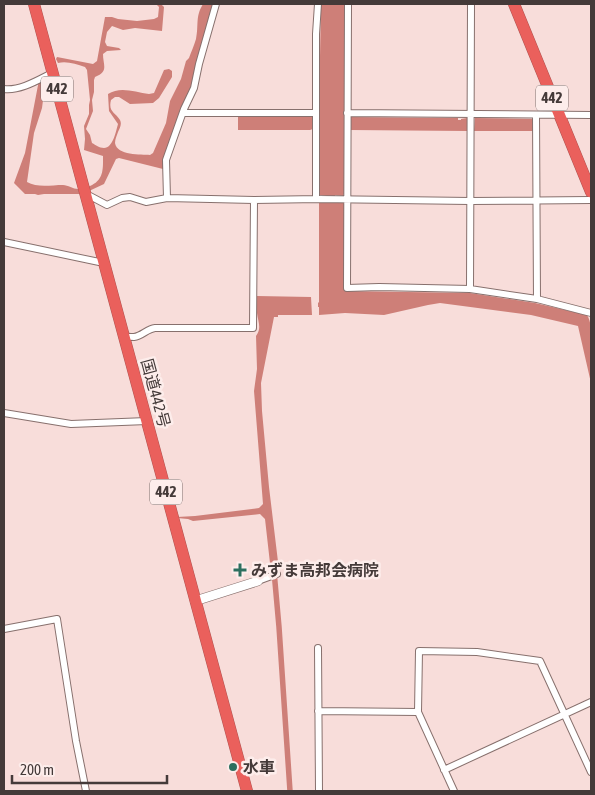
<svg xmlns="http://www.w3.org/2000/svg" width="595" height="795" viewBox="0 0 595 795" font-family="'Asap Condensed','Noto Sans JP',sans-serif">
<rect width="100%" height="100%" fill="#f8ddda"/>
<path fill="#ce7f78" d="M 156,4 L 161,4 L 164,7 L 162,31 L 135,28 L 123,30 L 112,26 L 107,32 L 105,42 L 107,46 L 119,48 L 121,50 L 107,51 L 103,54 C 103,65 109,72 95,77 L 94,80 L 94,92 L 92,100 L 93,111 L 86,129 L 90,135 L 92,143 C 96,145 99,148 104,148 C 113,148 116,131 118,124 L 109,111 L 108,94 C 120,86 135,92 149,94 L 154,93 L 164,70 L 169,69 L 172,71 L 172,77 L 159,98 L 153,103 L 130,104 L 119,97 L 115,97 L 111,100 C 108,112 115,112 120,120 C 122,124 120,128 118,132 C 117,135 115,139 115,143 C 117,156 141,154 150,155 L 153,153 L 166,123 L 170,101 L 181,79 L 186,61 L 189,58 C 191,52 194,46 196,39 C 199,25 195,17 203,4 L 213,4 L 192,87 L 163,169 L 119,158 L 116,159 L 104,184 L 89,191 L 82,194 L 44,194 L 38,195 L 35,194 L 25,194 L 14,183 L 25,153 L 39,80 L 46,77 L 42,108 L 34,133 L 27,182 C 37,188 51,185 63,185 C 68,185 73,189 78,189 C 82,189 86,187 90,186 C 104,180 103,169 103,156 L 84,150 L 85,139 L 84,126 L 89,114 L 89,105 L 90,100 L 87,70 L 85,67 C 76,64 67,61 58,63 L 56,59 L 57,57 L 93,64 L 97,61 L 105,17 L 112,17 L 118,19 L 137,21 L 154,19 L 158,17 L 159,7 Z
M 321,4 L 345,4 L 344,194 L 343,196 L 335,195 L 335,201 L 343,202 L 344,203 L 344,291 L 470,293 L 535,303 L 587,315 C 595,326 591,368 591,383 L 578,326 L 531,315 L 440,303 L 428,305 L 384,315 L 345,313 L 319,315 L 319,307 L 318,307 L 318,303 L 319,302 L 319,203 L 326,203 L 327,196 L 320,195 L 319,108 Z
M 238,116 L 243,116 L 244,117 L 246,117 L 246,116 L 312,116 L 313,129 L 310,130 L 238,130 Z
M 350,117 L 458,118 L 458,120 L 461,120 L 461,119 L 467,118 L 467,131 L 350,130 Z
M 475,118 L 533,119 L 533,131 L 474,131 Z
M 257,296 L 311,297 L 312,315 L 278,315 L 278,317 L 274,317 L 261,383 L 262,411 L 269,487 L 279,570 L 271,572 L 265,519 L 260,514 L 193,521 L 188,519 L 177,518 L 177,517 L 195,516 L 259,508 L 263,504 L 254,391 L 257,369 L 256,336 C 262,328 258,322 257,313 C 256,307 257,302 257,296 Z"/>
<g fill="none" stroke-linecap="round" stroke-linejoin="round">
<path stroke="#ce7f78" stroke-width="5.5" d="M 274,571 L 279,627 L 290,791"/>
<defs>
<path id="street" d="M 348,4 L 347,288 L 379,287 L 470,289 L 537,299 L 591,313
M 4,89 C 20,91 38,80 52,73
M 183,113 L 315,113
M 347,113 L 591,115
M 536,115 L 537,299
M 167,198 L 166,160 L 184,109 L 194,88 L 199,64 L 216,4
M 86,199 L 90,196 L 107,205 L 122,198 L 130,197 L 146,202 L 167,198 L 254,200 L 319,199 L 470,201 L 591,200
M 316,199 L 316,34 L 318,4
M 4,242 L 104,263
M 470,289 L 471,4
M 124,336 C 127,337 131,337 134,337 C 142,336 147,329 155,328 L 253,328 L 254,200
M 4,413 L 71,424 L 147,421
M 258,581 L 277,574
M 4,629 L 57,619 L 76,741 L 86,791
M 318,648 L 319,791
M 318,711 L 418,712
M 444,770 L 591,702
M 454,791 L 418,712 L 419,651 L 477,652 L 540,661 L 591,772"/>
<path id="secondary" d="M 195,601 L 258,581"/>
<path id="highway" d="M 34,4 L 247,791
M 514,4 L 591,192"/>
</defs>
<use href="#street" stroke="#87706d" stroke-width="8"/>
<use href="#secondary" stroke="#87706d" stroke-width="10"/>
<use href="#highway" stroke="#b05350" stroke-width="12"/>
<use href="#street" stroke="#fff" stroke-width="6"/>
<use href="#secondary" stroke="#fff" stroke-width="9"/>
<use href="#highway" stroke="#ea605c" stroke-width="11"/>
</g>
<g fill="#2d6f5f" stroke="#fdedeb" stroke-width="2">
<path d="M237.5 562.5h5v5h5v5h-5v5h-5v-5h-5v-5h5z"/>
<circle cx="233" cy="767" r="5"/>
</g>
<g text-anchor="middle" stroke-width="5" stroke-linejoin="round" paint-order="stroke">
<g fill="#fdedeb" stroke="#7c706e" stroke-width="1">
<rect x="41" y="76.5" width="32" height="25" rx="4"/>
<rect x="536" y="85.5" width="32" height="25" rx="4"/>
<rect x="150" y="479.5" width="32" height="25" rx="4"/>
</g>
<g font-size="15" font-weight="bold" fill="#443a39">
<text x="57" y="94">442</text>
<text x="552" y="103">442</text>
<text x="166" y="497">442</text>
</g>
<g font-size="16" fill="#443a39" stroke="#fdedeb">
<text transform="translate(156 393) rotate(75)" y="6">国道442号</text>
</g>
<g font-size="16" font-weight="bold" fill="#443a39" stroke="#fdedeb" text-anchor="start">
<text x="251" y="576">みずま高邦会病院</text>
<text x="243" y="773">水車</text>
</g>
</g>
<rect width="595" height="795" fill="none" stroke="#443a39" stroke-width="10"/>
<path d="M12 775v8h155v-8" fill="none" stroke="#443a39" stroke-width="2.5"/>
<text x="20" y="775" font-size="15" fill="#443a39" stroke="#fdedeb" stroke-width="4" paint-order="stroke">200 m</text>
</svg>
